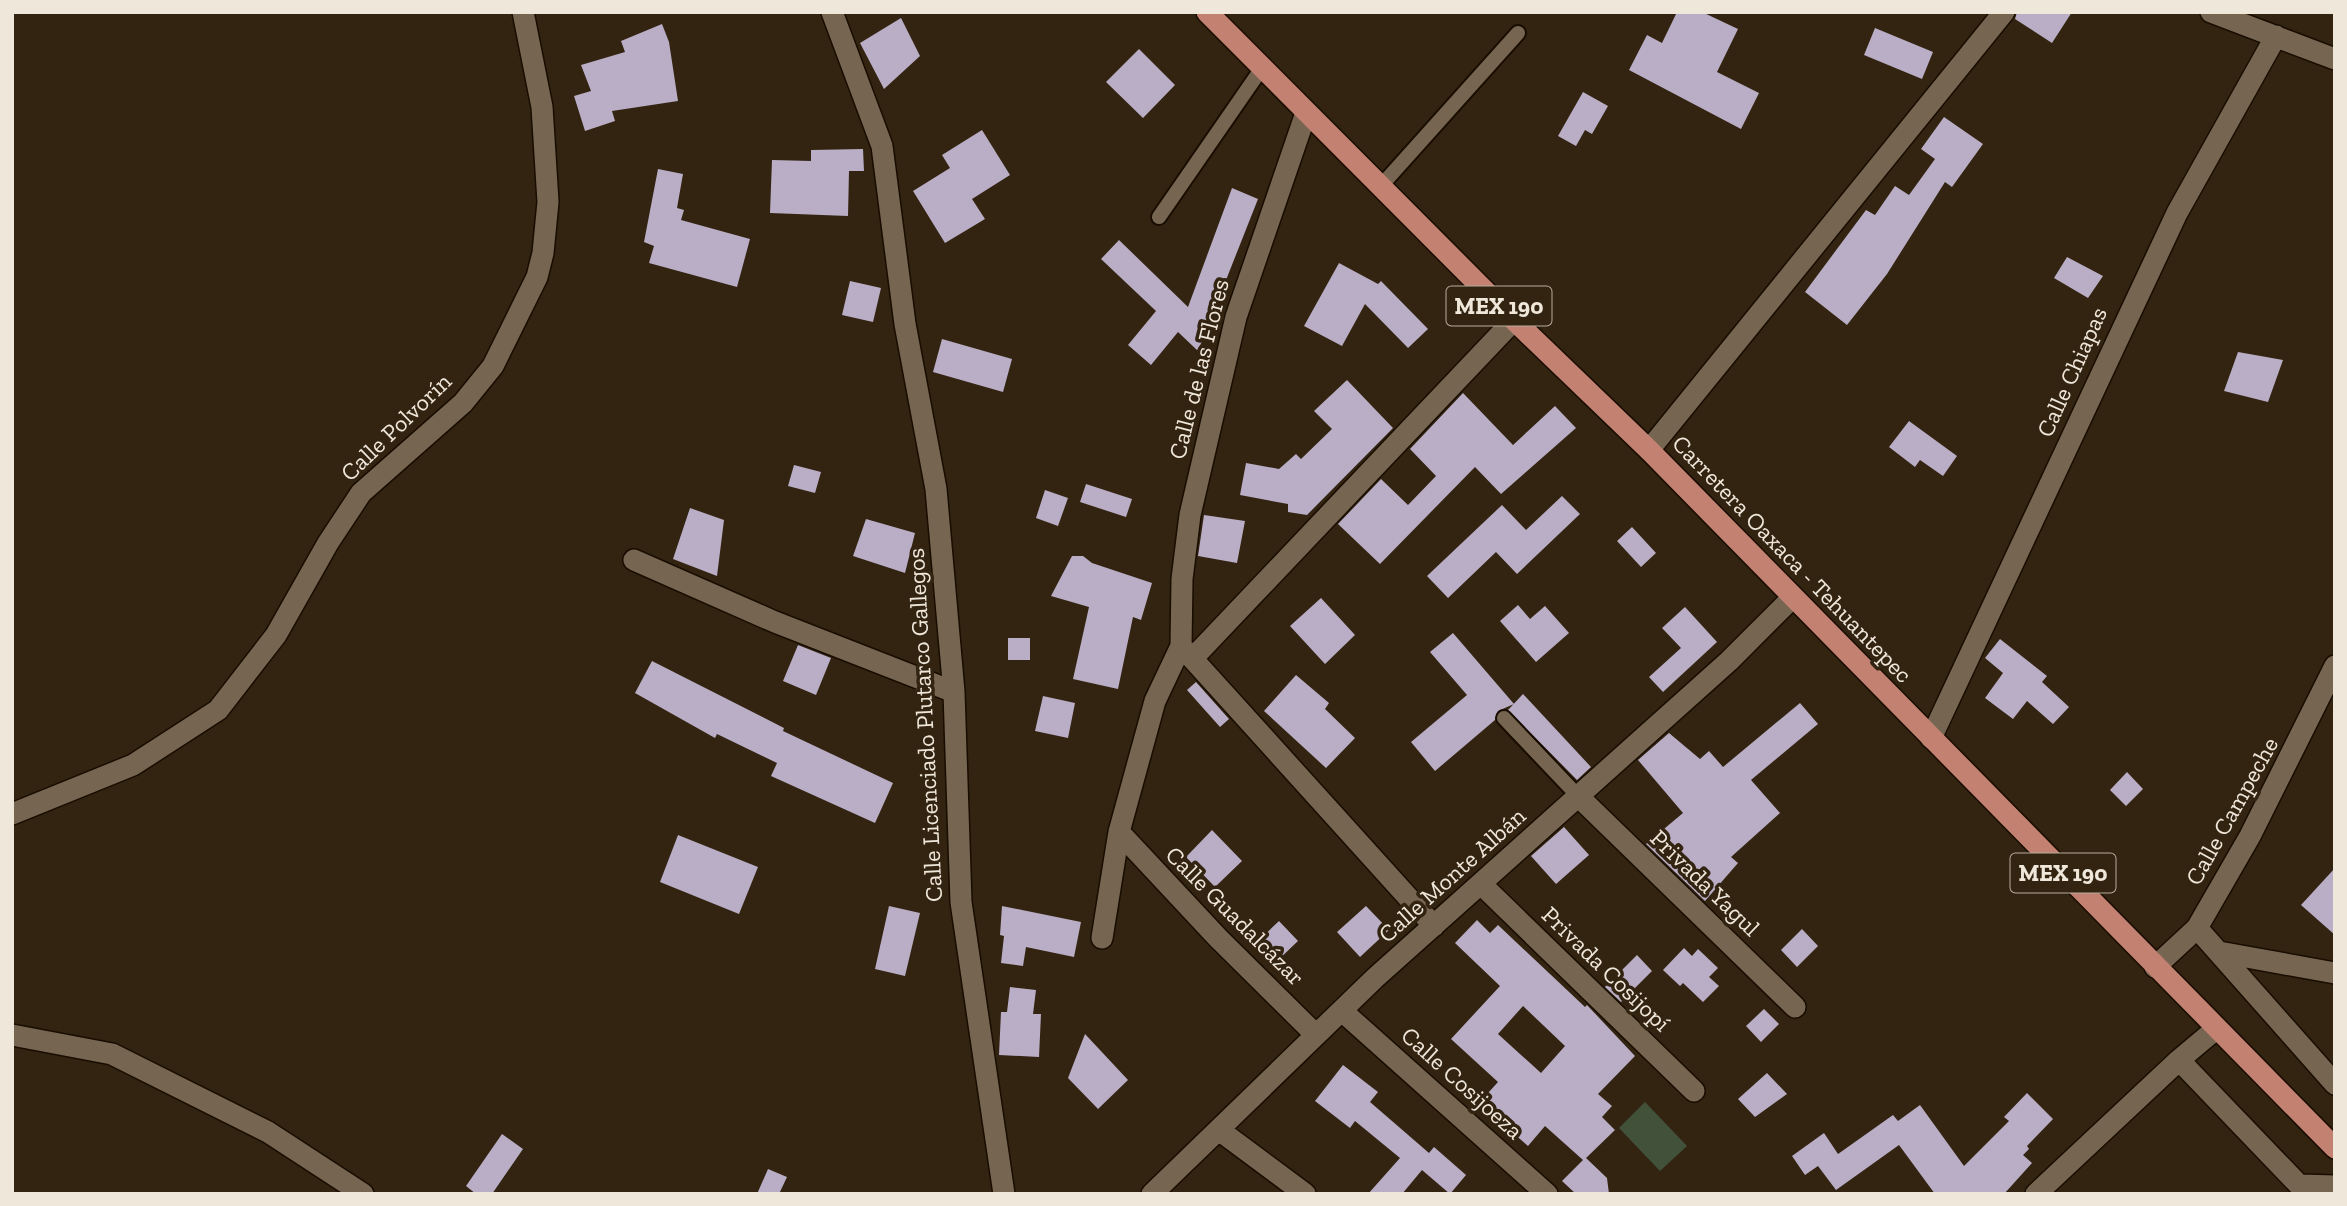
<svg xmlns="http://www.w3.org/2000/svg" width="2347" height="1206" viewBox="0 0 2347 1206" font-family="'Zilla Slab',serif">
<rect width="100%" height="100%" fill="#322411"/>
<path fill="#42513a" d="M 1645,1102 L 1687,1146 L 1660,1171 L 1619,1128 Z"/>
<path fill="#baaec6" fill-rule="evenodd" d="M 1677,12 L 1702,12 L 1738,29 L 1717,72 L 1759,93 L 1741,129 L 1629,70 L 1647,35 L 1662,43 Z
M 2017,12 L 2072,12 L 2052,43 L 2015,19 Z
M 901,18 L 920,56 L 884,89 L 860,43 Z
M 662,24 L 669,42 L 678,101 L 612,111 L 615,121 L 585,131 L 574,96 L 591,91 L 581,65 L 625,52 L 621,41 Z
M 1875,28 L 1933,52 L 1922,79 L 1864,55 Z
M 1139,49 L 1175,85 L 1143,118 L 1106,82 Z
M 1583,92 L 1608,106 L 1592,134 L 1585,130 L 1576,146 L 1558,136 Z
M 1944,117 L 1983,144 L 1952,187 L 1945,182 L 1887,274 L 1847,325 L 1805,292 L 1866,210 L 1875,215 L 1895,186 L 1909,195 L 1935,159 L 1921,149 Z
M 982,130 L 1010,175 L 972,199 L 985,219 L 945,243 L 913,191 L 950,168 L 942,155 Z
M 863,149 L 864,171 L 849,171 L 848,216 L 770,213 L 772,160 L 811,161 L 811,150 Z
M 658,169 L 683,174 L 677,208 L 684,210 L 681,220 L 750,239 L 737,287 L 649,263 L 654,246 L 644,242 Z
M 1232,188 L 1258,199 L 1198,351 L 1178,332 L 1151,365 L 1128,345 L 1156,311 L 1101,259 L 1119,240 L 1188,307 Z
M 2067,257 L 2103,276 L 2088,298 L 2054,278 Z
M 1339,263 L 1378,284 L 1381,281 L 1428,329 L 1408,348 L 1365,304 L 1342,346 L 1304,326 Z
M 850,281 L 881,288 L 873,322 L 842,315 Z
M 942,339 L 1012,359 L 1003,392 L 933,372 Z
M 2238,352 L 2283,360 L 2268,402 L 2224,391 Z
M 1347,380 L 1393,428 L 1307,515 L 1288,512 L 1288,504 L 1240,495 L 1246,463 L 1279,469 L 1296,454 L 1301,459 L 1332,429 L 1314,411 Z
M 1463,393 L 1513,445 L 1555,406 L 1576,428 L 1501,494 L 1475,467 L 1380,564 L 1338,524 L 1381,479 L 1408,505 L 1436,476 L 1410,449 Z
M 1909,421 L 1957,456 L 1943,476 L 1920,460 L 1915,467 L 1889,447 Z
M 794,465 L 821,472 L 815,493 L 788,486 Z
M 1086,484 L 1132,499 L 1126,517 L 1080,502 Z
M 1045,490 L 1068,498 L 1058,526 L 1036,518 Z
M 1562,496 L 1580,514 L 1517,574 L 1496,552 L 1448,598 L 1427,576 L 1502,505 L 1526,530 Z
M 690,508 L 724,520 L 717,576 L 673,559 Z
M 1204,515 L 1245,521 L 1237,563 L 1198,556 Z
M 866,519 L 915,533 L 905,573 L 853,556 Z
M 1632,527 L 1656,553 L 1641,567 L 1617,541 Z
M 1072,556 L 1083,556 L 1092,563 L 1152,583 L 1141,620 L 1133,617 L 1118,689 L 1073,679 L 1089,607 L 1051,596 Z
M 1321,598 L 1355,635 L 1325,664 L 1290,626 Z
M 1518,605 L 1530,619 L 1545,606 L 1569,633 L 1536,662 L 1500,621 Z
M 1685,607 L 1717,642 L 1663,692 L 1649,677 L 1681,648 L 1662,628 Z
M 1453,633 L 1514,704 L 1498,711 L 1495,720 L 1435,771 L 1411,742 L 1467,695 L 1430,652 Z
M 1008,638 L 1030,638 L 1030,660 L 1008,660 Z
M 2000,639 L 2047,676 L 2042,682 L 2069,707 L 2053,724 L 2027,701 L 2013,719 L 1985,698 L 2003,673 L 1985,658 Z
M 798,645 L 831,658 L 816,695 L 783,681 Z
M 652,661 L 784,728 L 783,731 L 893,783 L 875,823 L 771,776 L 777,763 L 717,734 L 715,738 L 635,693 Z
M 1296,675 L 1329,703 L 1325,709 L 1355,738 L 1326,768 L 1264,711 Z
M 1196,682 L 1229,719 L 1220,727 L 1187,690 Z
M 1523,694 L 1591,767 L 1577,780 L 1508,710 Z
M 1043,696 L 1075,703 L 1068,738 L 1035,731 Z
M 1800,703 L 1818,724 L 1751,780 L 1780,813 L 1731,857 L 1738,863 L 1705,901 L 1646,844 L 1683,813 L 1638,760 L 1669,733 L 1700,759 L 1709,751 L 1723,767 Z
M 2127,772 L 2143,789 L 2126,806 L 2110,790 Z
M 1564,827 L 1589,855 L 1556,884 L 1531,856 Z
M 1212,830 L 1242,861 L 1215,887 L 1186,857 Z
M 678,835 L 758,867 L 739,914 L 660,882 Z
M 2335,868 L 2335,935 L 2301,905 Z
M 889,906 L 920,913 L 905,976 L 875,969 Z
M 1002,906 L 1081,922 L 1074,957 L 1026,947 L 1023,966 L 1001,963 L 1004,936 L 1000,935 Z
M 1366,906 L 1389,930 L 1360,957 L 1337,932 Z
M 1477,920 L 1490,933 L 1498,925 L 1585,1007 L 1587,1005 L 1635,1056 L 1598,1094 L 1612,1106 L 1602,1117 L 1615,1130 L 1586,1158 L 1607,1178 L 1609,1194 L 1576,1194 L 1562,1181 L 1583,1160 L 1545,1126 L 1528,1146 L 1479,1103 L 1498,1082 L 1451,1039 L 1500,986 L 1455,943 ZM 1523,1006 L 1565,1046 L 1541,1073 L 1498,1034 Z
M 1279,921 L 1298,941 L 1275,963 L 1256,943 Z
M 1802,929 L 1818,946 L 1797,967 L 1781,950 Z
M 1684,948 L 1692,956 L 1698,949 L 1718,968 L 1709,977 L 1719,986 L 1703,1002 L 1683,983 L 1680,986 L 1663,970 Z
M 1637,955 L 1652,971 L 1621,1002 L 1605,987 Z
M 1010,987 L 1036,990 L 1033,1014 L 1041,1014 L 1039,1057 L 999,1055 L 1001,1012 L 1007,1012 Z
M 1764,1009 L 1779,1024 L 1761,1042 L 1746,1026 Z
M 1085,1034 L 1128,1080 L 1098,1109 L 1068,1078 Z
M 1343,1065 L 1378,1092 L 1370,1102 L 1429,1153 L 1434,1147 L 1466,1175 L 1450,1194 L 1422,1170 L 1402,1194 L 1368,1194 L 1400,1158 L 1355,1121 L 1350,1128 L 1315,1101 Z
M 1767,1073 L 1787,1094 L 1755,1117 L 1738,1099 Z
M 2027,1093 L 2053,1119 L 2027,1146 L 2029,1149 L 2023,1155 L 2032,1163 L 2004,1194 L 1935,1194 L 1899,1145 L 1836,1190 L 1818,1166 L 1805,1175 L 1792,1156 L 1824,1133 L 1838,1154 L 1893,1115 L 1898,1121 L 1920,1105 L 1964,1166 L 2009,1121 L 2004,1117 Z
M 502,1134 L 523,1149 L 492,1194 L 476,1194 L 466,1186 Z
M 768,1169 L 787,1177 L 779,1194 L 757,1194 Z"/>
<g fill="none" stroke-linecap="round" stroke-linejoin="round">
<defs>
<path id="lane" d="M 1380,187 L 1518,33
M 1159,217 L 1262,68
M 1504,718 L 1579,797"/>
<path id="street" d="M 832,12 L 882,146 L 905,324 L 936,489 L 954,692 L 961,902 L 1004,1194
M 2211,12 L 2335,59
M 1306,113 L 1236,317 L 1190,515 L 1182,579 L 1181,646 L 1434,926
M 1649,450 L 2004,12
M 634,560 L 775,622 L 954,692
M 1193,658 L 1514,320
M 1931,738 L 2177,213 L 2276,36
M 1579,797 L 1795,1007
M 12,814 L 133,765 L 218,710 L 276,635 L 328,543 L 361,493 L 463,403 L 493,366 L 537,277 L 543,253 L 548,202 L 542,107 L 523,12
M 1119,832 L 1218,938 L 1316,1035
M 1481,884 L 1694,1091
M 2197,928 L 2335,1084
M 1102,938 L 1119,832 L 1155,701 L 1181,646
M 2219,952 L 2335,973
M 2155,967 L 2197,928 L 2250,836 L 2335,666
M 1342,1011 L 1547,1194
M 2216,1029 L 2179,1060 L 2299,1185 L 2335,1186
M 12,1035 L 112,1054 L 268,1132 L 363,1194
M 1219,1130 L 1305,1194
M 1152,1194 L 1375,978 L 1729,661 L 1791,599
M 2036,1194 L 2179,1060"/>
<path id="primary" d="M 1207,12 L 1514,320 L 1649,450 L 2335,1148"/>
</defs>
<use href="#lane" stroke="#190d00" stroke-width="18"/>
<use href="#street" stroke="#190d00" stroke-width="24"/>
<use href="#primary" stroke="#190d00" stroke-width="24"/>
<use href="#lane" stroke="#766651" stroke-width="14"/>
<use href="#street" stroke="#766651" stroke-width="21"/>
<use href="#primary" stroke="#c38171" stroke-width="21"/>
</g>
<g text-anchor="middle" stroke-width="7" stroke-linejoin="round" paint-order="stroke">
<g fill="#322411" stroke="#b7ac9e" stroke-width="2">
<rect x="1446.5" y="286.5" width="105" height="39" rx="5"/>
<rect x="2010.5" y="853.5" width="105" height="39" rx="5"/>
</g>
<g font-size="23" font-weight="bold" fill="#f0e7db">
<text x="1499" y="314">MEX 190</text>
<text x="2063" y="881">MEX 190</text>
</g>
<g font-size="24" fill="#f0e7db" stroke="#322411">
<text transform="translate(1199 369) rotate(-76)" y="8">Calle de las Flores</text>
<text transform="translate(2072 372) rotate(-66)" y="8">Calle Chiapas</text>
<text transform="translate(396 427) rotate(-44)" y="8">Calle Polvorín</text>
<text transform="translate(1792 559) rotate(46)" y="8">Carretera Oaxaca - Tehuantepec</text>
<text transform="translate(925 725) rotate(-93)" y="8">Calle Licenciado Plutarco Gallegos</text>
<text transform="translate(2232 811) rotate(-61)" y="8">Calle Campeche</text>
<text transform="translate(1452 875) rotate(-42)" y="8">Calle Monte Albán</text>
<text transform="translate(1705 883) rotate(44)" y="8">Privada Yagul</text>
<text transform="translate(1235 916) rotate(45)" y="8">Calle Guadalcázar</text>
<text transform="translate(1606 969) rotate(44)" y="8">Privada Cosijopí</text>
<text transform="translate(1462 1083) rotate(42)" y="8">Calle Cosijoeza</text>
</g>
</g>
<rect width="2347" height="1206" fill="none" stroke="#f0e7db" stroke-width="28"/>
</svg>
